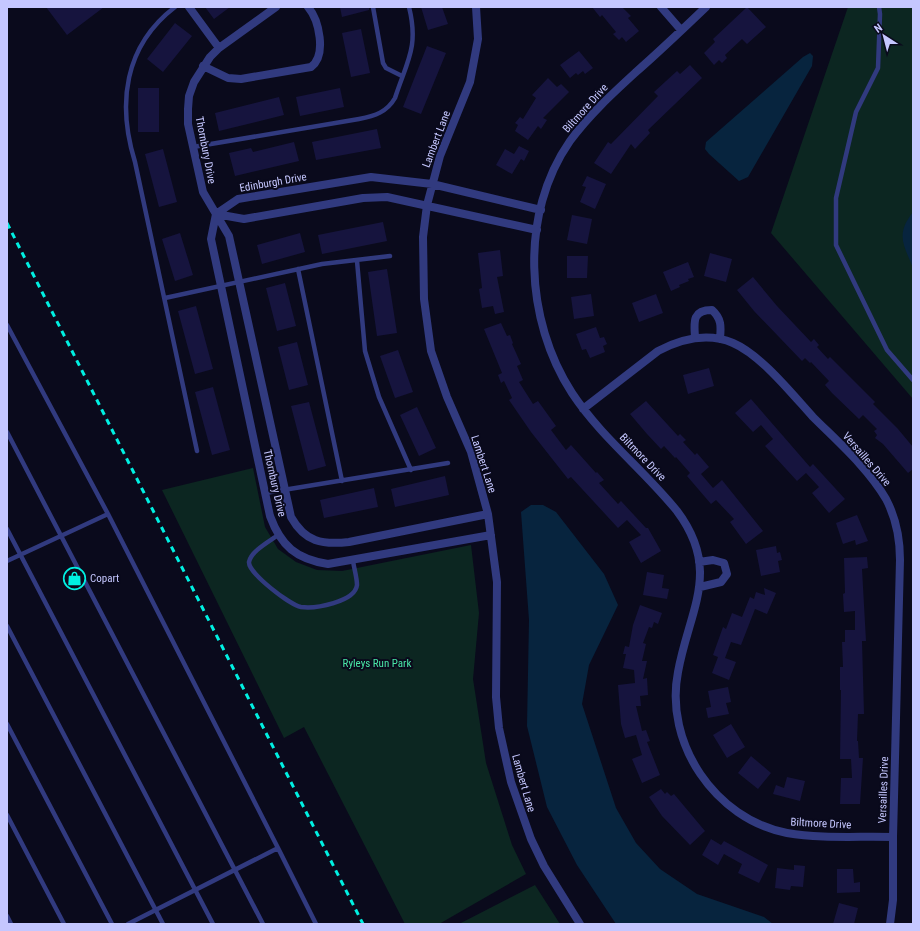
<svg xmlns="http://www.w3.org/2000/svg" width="920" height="931" viewBox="0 0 920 931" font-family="'Roboto Condensed',sans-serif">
<rect width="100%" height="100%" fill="#0a0a1c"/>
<path fill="#0c2621" d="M 848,7 L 913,7 L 913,399 L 771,233 Z
M 253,468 L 265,527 L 278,549 L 296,562 L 317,570 L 342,571 L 471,545 L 479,613 L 473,679 L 486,763 L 512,845 L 526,874 L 439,924 L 405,924 L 304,727 L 284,738 L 162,490 Z
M 535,885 L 560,924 L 459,924 Z"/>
<path fill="#07243e" d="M 810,53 L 813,56 L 812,66 L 748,177 L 739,181 L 709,154 L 705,149 L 706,142 L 803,57 Z
M 913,212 L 913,268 C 904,245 895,235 913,212 Z
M 531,505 L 543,505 L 556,512 L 604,574 L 618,605 L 589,665 L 582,704 L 616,808 L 636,843 L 660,869 L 697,894 L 764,917 L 773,924 L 616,924 L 577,865 L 547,807 L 527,726 L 529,620 L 521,512 Z"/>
<path fill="#16143e" d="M 46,7 L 104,7 L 67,35 Z
M 205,7 L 230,7 L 214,19 Z
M 340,7 L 369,7 L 369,10 L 342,17 Z
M 421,7 L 442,7 L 448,24 L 428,30 Z
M 592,7 L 622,7 L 631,16 L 628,18 L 639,31 L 626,42 L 622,37 L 619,40 L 613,34 L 616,32 L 602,15 L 600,17 Z
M 747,7 L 766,27 L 747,44 L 742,39 L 725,55 L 727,58 L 722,63 L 719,60 L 714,65 L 704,53 L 715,42 L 713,39 Z
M 175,23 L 192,36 L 163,72 L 147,59 Z
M 361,29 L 370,73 L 351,77 L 342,33 Z
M 427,46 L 446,53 L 421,114 L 403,107 Z
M 579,51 L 593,68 L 585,74 L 583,71 L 578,75 L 576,73 L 570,78 L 560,65 Z
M 690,65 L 702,78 L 648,130 L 650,133 L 635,149 L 631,144 L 611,174 L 594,163 L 608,142 L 611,144 L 658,96 L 654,92 L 677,71 L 680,74 Z
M 548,78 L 557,87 L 561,84 L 569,92 L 543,118 L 547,120 L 541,129 L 538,126 L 528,140 L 515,131 L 518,125 L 515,123 L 520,117 L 523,119 L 536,98 L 532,95 Z
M 138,88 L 159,88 L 159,132 L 138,132 Z
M 340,88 L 344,107 L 300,116 L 296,97 Z
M 279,97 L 284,115 L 219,131 L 215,113 Z
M 377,129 L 381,148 L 316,160 L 312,142 Z
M 294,142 L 299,161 L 235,176 L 229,153 L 251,148 L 253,152 Z
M 519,146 L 529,151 L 524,161 L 521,159 L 512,174 L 496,165 L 505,149 L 514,154 Z
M 163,149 L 177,202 L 159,207 L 145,154 Z
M 587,176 L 606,184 L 595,209 L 580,202 L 586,187 L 582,186 Z
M 572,215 L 592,219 L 587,244 L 567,240 Z
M 383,222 L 387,241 L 322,254 L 318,235 Z
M 180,233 L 193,275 L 175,281 L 162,239 Z
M 300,233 L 305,252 L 262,264 L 257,245 Z
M 500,250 L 503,276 L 497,277 L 504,312 L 495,314 L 493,306 L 482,308 L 479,289 L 482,288 L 478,253 Z
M 710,253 L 732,259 L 726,282 L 704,276 Z
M 567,256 L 588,256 L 587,278 L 567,278 Z
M 688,262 L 694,277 L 688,279 L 689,281 L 679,285 L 680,287 L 671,291 L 663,272 Z
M 387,269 L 397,333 L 377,336 L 368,272 Z
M 753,277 L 777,306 L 811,342 L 814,339 L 819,345 L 817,347 L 828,359 L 830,357 L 875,402 L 873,404 L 898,429 L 913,447 L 913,469 L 908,473 L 883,444 L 875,438 L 877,435 L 874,431 L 877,429 L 863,415 L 859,419 L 832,393 L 825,385 L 829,381 L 811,362 L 810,363 L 805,358 L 802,361 L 754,311 L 737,290 Z
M 285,283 L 296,326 L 277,331 L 266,288 Z
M 591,294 L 594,316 L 574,319 L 571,297 Z
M 656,294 L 663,313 L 639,322 L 632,303 Z
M 196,306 L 213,369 L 195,374 L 178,311 Z
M 501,323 L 507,336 L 510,335 L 513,343 L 512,344 L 521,364 L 517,366 L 523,380 L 519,382 L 533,404 L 538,401 L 556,426 L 551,430 L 566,450 L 571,445 L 596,473 L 597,472 L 604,480 L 599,483 L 618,504 L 621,501 L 646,528 L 648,528 L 661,551 L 641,563 L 629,542 L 641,535 L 627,520 L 618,528 L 571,477 L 568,479 L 531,432 L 509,400 L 512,398 L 504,381 L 501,383 L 498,375 L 502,373 L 484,329 Z
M 596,327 L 600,338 L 604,337 L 607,344 L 603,346 L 605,352 L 590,358 L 586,349 L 582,350 L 576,334 Z
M 297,342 L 308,385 L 289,390 L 278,347 Z
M 398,350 L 413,392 L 395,398 L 380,356 Z
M 709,368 L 714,386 L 688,394 L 683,375 Z
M 213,387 L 230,450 L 212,455 L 195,392 Z
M 751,399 L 810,467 L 813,464 L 845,499 L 829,513 L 812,493 L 819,487 L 806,473 L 797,481 L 765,446 L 773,439 L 761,425 L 753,432 L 735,413 Z
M 646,401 L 678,436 L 680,434 L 686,440 L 683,442 L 695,455 L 697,453 L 709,467 L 701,474 L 713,488 L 722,480 L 763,531 L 746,544 L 730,522 L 734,519 L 716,500 L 711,504 L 687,476 L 690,473 L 676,457 L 675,458 L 664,446 L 661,449 L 647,434 L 630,414 Z
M 309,402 L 326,466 L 308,471 L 291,406 Z
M 417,407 L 436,448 L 419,456 L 400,415 Z
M 445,476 L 449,495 L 395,507 L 391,489 Z
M 374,488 L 378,507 L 324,518 L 320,500 Z
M 857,515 L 868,541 L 856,545 L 855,540 L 843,544 L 836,523 Z
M 776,546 L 777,553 L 780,552 L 782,560 L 778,561 L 780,572 L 761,576 L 756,550 Z
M 867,557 L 868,568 L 862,569 L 866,641 L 862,641 L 864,714 L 858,714 L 857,741 L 858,741 L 859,758 L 863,758 L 860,804 L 840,804 L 841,778 L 852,778 L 851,759 L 840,759 L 841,690 L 840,690 L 840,667 L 843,667 L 842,642 L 845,642 L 845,630 L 855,630 L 855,611 L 844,612 L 843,594 L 845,593 L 844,558 Z
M 647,572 L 664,575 L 662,588 L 669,589 L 667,599 L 643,595 Z
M 764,588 L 776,593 L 767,614 L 755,609 L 741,645 L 731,642 L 725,658 L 736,662 L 729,680 L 712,673 L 718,657 L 713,655 L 723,627 L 726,629 L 732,613 L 742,617 L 750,597 L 754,599 L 756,592 L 765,595 Z
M 640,605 L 662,613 L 658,624 L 654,622 L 652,628 L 649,627 L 643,643 L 646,644 L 642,661 L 647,661 L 643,679 L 647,678 L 648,695 L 640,696 L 641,706 L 636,706 L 642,731 L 646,730 L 650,741 L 647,742 L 660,775 L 642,783 L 632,759 L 642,755 L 636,735 L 625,738 L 621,724 L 618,685 L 635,683 L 634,670 L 623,668 L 626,654 L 623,654 L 625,646 L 629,647 L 633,625 Z
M 728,687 L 731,702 L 726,703 L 729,714 L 708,718 L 706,708 L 711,707 L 708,691 Z
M 731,724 L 745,747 L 727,758 L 713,735 Z
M 751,756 L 771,773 L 758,789 L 738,773 Z
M 787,777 L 805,781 L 800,801 L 773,794 L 776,785 L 784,788 Z
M 661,789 L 665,794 L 667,792 L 671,796 L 674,794 L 705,831 L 690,845 L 662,816 L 649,797 Z
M 711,839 L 721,845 L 724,841 L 768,865 L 759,883 L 738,873 L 742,864 L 724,854 L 718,865 L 702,855 Z
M 794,865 L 805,866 L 803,887 L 791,886 L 790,890 L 775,888 L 777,868 L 794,870 Z
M 837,869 L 853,869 L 854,883 L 860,882 L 860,892 L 837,893 Z
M 839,903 L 858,908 L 854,924 L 833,924 Z"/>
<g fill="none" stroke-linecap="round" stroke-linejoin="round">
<path stroke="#313a7f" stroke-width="4.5" d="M 175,7 C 124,46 117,104 135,162 L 197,451
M 373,7 L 383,63 L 386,68 L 402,76
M 879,7 L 880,14 L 878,68 L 856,112 L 836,198 L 836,245 L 887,350 L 913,380
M 193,147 L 359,119 C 375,116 387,112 395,98 C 407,61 419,47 409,7
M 357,261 L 365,351 L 379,397 L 411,470
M 298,269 L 342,481
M 165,298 L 322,264 L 390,256
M 7,325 L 108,514 L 278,848 L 128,924
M 7,432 L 263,924
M 265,493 L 448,463
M 7,529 L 213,924
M 278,535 C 270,541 251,551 249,562 C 248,573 290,605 301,607 C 315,609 355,602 357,585 C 357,578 354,568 353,561
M 7,561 L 108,514
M 7,626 L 163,924
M 7,724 L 112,924
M 7,815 L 64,924
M 278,848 L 316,924
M 7,916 L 11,924"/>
<path stroke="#313a7f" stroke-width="8" d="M 189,7 L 219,48
M 276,7 L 219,48 L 210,57 L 194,82 L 189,96 L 188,109 L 188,124 L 203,192 L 229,236 L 291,517 C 305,542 322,545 349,542 L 488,514
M 476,7 L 478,39 L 470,82 L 440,156 L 427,205 L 423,237 L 424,299 L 431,351 L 447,397 L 471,452 L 488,514 L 497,582 L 496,697 L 499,728 L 511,782 L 531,839 L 544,866 L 580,924
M 661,7 L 681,30
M 706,7 C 683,29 660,51 636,72 C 612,94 589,115 570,141 C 519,214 525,321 572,393 C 601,437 644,470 677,511 C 722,571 689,610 678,672 C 664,743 715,819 787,833 C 821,839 858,836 893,837
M 203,66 L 228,78 L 241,79 L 311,67 C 327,55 319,20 308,7
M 216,214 L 211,239 L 270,516 C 281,546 296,559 328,564 L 491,535
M 216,214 L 238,199 L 371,177 L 432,184 L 541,210
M 216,214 L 244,219 L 363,198 L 387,197 L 537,230
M 695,337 C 694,322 692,310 712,310 C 722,319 721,327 720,339
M 583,409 L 658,351 C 681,339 707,332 733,343 C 761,355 792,394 813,417 C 838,442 868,468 886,499 C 896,518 900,539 900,560 L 893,837 L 893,900 L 890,924
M 699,562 L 713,560 L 724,563 L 727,574 L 721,582 L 700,587"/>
<path stroke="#00f0e2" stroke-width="3" stroke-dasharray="6 5" stroke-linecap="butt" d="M 7,223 L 363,924"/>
</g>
<defs>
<symbol id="shop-ring" viewBox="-11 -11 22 22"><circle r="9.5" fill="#0a0a1c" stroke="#00f0e2" stroke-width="1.5"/><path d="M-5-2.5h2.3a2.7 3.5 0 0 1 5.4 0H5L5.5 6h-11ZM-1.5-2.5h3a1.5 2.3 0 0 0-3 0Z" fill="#00f0e2"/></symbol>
</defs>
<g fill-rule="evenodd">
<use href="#shop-ring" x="62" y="566" width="25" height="25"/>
</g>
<g text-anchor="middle" stroke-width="4" stroke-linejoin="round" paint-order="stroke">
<g font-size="11" fill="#c5c7ff" stroke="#0a0a1c">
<text transform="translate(585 108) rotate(-48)" y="4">Biltmore Drive</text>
<text transform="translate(436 139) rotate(-69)" y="4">Lambert Lane</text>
<text transform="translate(206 150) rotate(79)" y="4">Thornbury Drive</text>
<text transform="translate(273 182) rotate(-10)" y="4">Edinburgh Drive</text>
<text transform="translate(643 457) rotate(46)" y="4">Biltmore Drive</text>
<text transform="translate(867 459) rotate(49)" y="4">Versailles Drive</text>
<text transform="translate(484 464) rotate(72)" y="4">Lambert Lane</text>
<text transform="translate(275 483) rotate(77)" y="4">Thornbury Drive</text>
<text transform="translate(524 783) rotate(74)" y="4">Lambert Lane</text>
<text transform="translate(883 790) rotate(-88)" y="4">Versailles Drive</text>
<text transform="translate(821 823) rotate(3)" y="4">Biltmore Drive</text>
</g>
<g font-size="11" fill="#c5c7ff" stroke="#0a0a1c" text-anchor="start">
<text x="90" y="582">Copart</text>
</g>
<g font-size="11" fill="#49e6a6" stroke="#0a0a1c">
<text x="377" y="667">Ryleys Run Park</text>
</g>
</g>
<rect width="920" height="931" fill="none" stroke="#c5c7ff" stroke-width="16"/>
<g transform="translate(884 36) rotate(324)" stroke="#0a0a1c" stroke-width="3" paint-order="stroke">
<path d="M0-3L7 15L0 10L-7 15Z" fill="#c5c7ff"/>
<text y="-6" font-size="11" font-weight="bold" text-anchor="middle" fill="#c5c7ff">N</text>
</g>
</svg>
